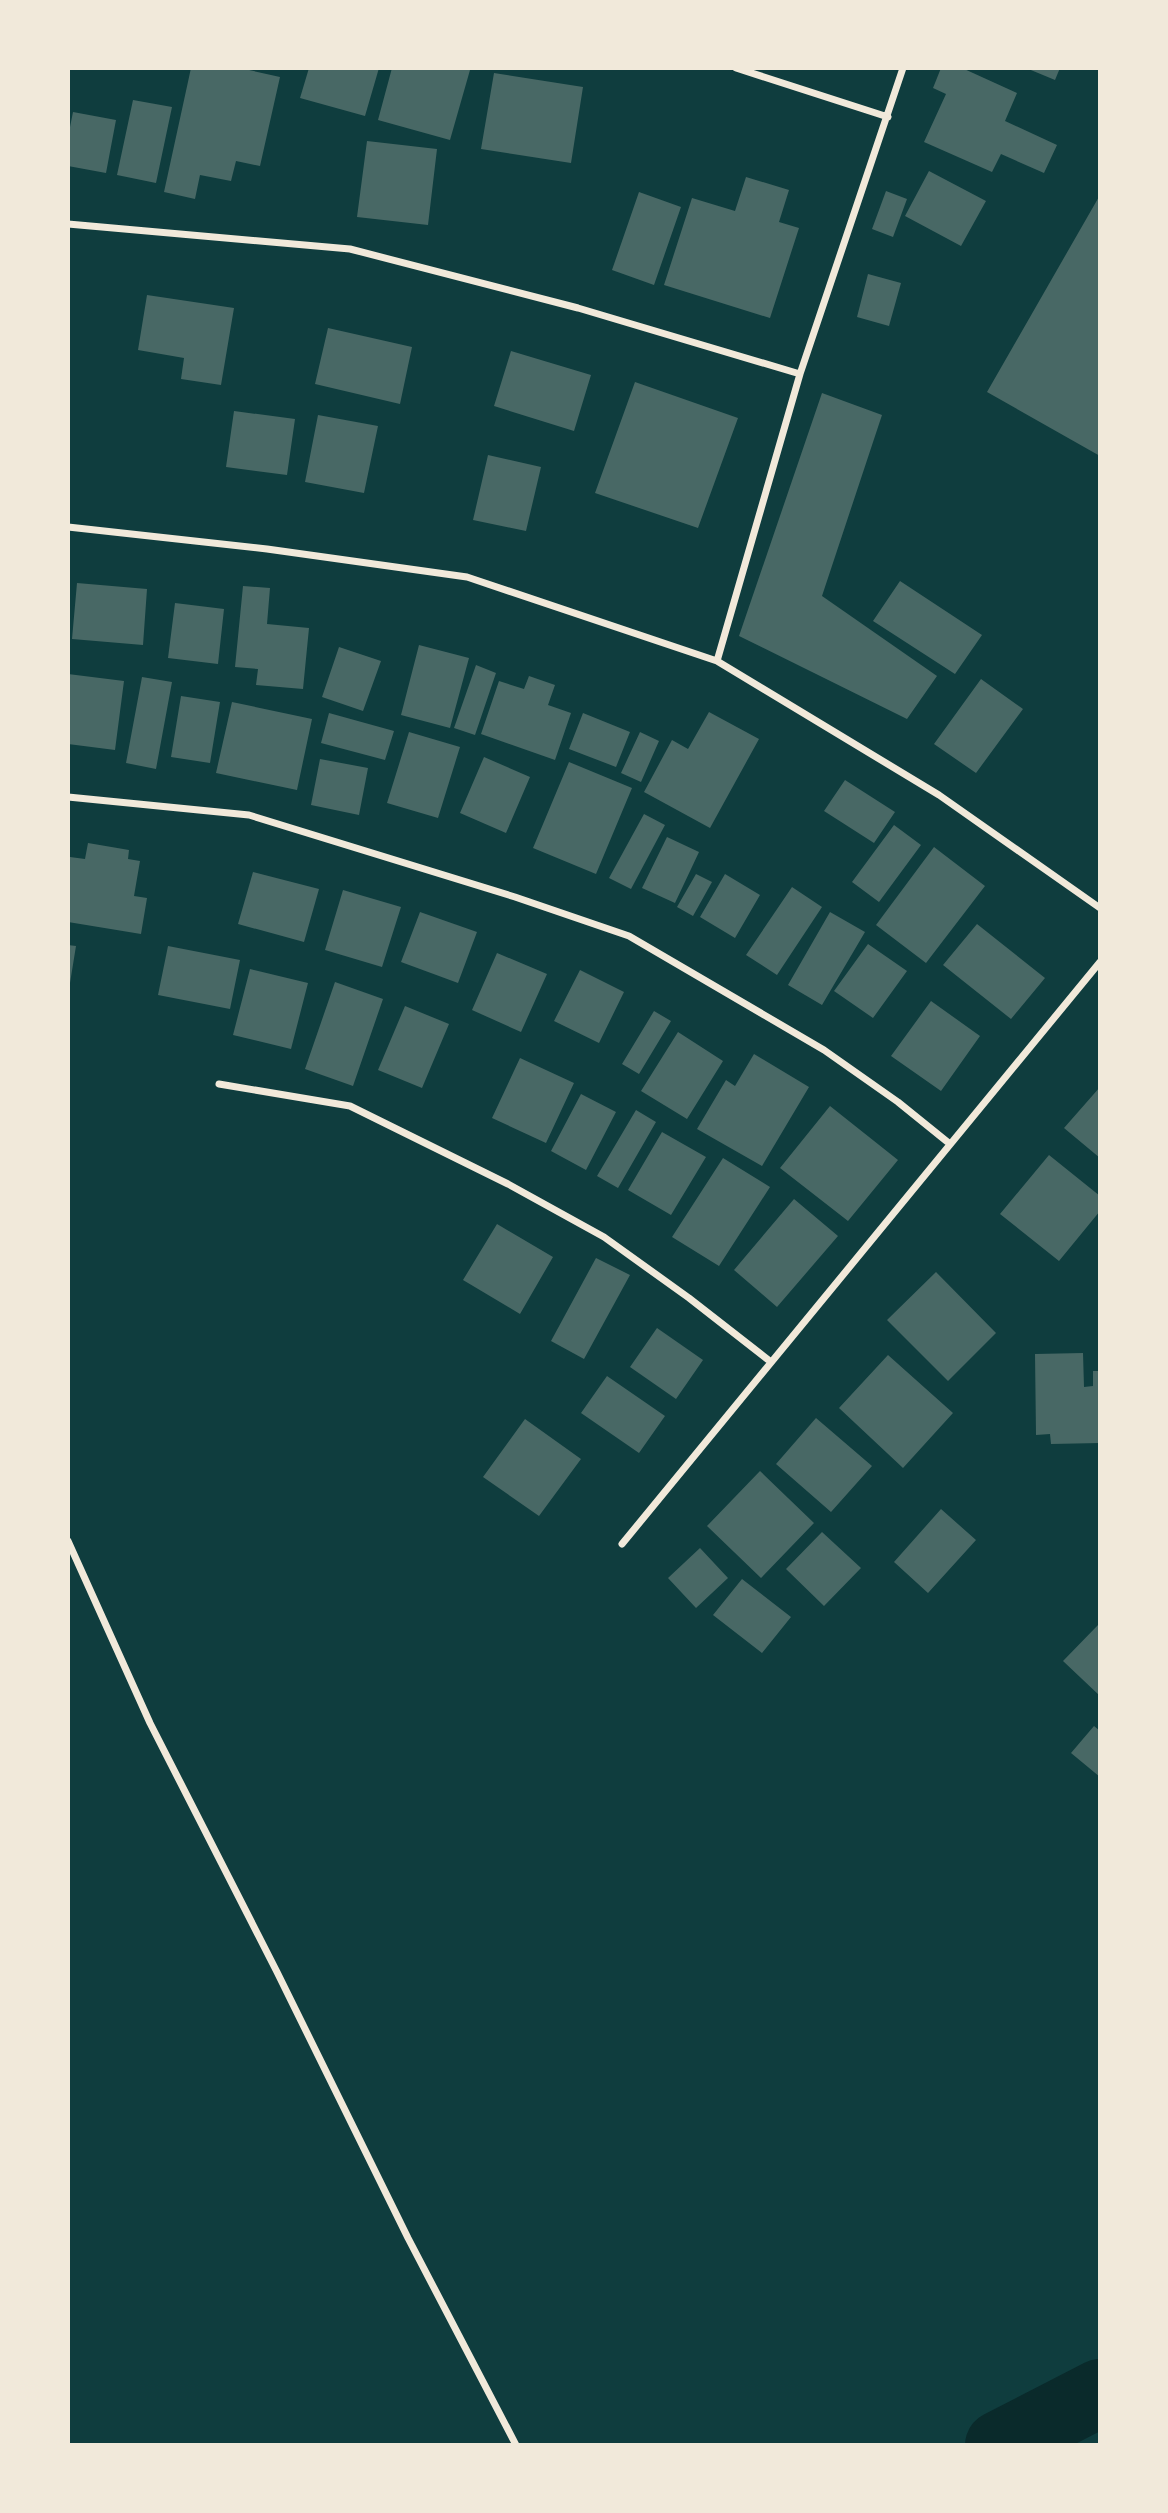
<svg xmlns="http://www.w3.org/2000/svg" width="1168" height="2513" viewBox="0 0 1168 2513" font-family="'Open Sans',sans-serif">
<rect width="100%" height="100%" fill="#0f3d3e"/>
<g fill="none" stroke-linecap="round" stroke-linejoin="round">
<path stroke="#0a2a2b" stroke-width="68" d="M 999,2445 L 1100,2393"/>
</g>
<path fill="#486865" d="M 191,68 L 240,68 L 280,77 L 260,166 L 236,161 L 231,181 L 200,175 L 195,199 L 164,192 Z
M 309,68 L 379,68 L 365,116 L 300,98 Z
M 392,68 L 470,70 L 450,140 L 378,120 Z
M 941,68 L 962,68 L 1017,93 L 1005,121 L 1057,145 L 1044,173 L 1001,154 L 992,172 L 924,142 L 946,94 L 933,88 Z
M 1026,68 L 1060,68 L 1055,80 Z
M 494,73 L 583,87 L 571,163 L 481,149 Z
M 133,100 L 172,107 L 156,183 L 117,175 Z
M 73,112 L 116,120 L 106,173 L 68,166 L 68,137 Z
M 367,141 L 437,149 L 428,225 L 357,217 Z
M 929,171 L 986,201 L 961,246 L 905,216 Z
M 746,177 L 789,190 L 779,222 L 799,228 L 770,318 L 664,285 L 692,198 L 735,211 Z
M 886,191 L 907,199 L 893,237 L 872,229 Z
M 639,192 L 681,207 L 654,285 L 612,270 Z
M 1100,195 L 1100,456 L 987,392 Z
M 868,274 L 901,283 L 889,326 L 857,317 Z
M 147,295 L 234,308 L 221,385 L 181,379 L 184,358 L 138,350 Z
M 328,328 L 412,347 L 400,404 L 315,384 Z
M 511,351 L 591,375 L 574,431 L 494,406 Z
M 635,382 L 738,418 L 698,528 L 595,493 Z
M 822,393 L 882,415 L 822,596 L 937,676 L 907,719 L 739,636 Z
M 234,411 L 295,419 L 287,475 L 226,467 Z
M 318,415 L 378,426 L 364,493 L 305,482 Z
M 488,455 L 541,467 L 526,531 L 473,520 Z
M 900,581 L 982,635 L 955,674 L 873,621 Z
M 77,583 L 147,589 L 143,645 L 72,639 Z
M 243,586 L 270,588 L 267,624 L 309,628 L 303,689 L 256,685 L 258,669 L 235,667 Z
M 175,603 L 224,609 L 218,664 L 168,658 Z
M 419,645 L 469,658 L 450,728 L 401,715 Z
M 339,647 L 381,661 L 363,711 L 322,697 Z
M 476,665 L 496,673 L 475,735 L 454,728 Z
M 68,674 L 124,681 L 115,750 L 68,744 Z
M 529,676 L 555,685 L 548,705 L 571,713 L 555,760 L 481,734 L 499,681 L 524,689 Z
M 142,677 L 172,682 L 156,769 L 126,763 Z
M 981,679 L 1023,709 L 976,773 L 934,744 Z
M 181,696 L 220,702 L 210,763 L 171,757 Z
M 232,702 L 312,719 L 297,790 L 216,773 Z
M 709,712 L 759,739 L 710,828 L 644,792 L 672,740 L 688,749 Z
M 329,713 L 394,731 L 385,760 L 321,743 Z
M 583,713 L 630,732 L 616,767 L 569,749 Z
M 409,732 L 460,747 L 438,818 L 387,803 Z
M 640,732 L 659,741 L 641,782 L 621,773 Z
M 484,757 L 530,777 L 506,833 L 460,813 Z
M 320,759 L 368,768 L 359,815 L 311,805 Z
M 569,762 L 632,788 L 596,874 L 533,848 Z
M 845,780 L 895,812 L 874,843 L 824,811 Z
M 644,814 L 665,825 L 631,889 L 609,878 Z
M 894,825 L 921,845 L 879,902 L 852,882 Z
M 667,837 L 699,852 L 675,903 L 642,888 Z
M 88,843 L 129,850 L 128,859 L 140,861 L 134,896 L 147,898 L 141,934 L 68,922 L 70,857 L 85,859 Z
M 934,847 L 985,886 L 926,963 L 876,925 Z
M 253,872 L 319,889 L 304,942 L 238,924 Z
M 696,874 L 712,882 L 693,916 L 677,907 Z
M 725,874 L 760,895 L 735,938 L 700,917 Z
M 792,887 L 822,907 L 777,975 L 746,955 Z
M 343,890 L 401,907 L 382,967 L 325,950 Z
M 420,912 L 477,932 L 458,983 L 401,962 Z
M 830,912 L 865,932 L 822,1005 L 788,985 Z
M 977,924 L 1045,978 L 1011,1019 L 943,965 Z
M 868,944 L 907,971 L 873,1018 L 834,991 Z
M 68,945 L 76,946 L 70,983 L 68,983 Z
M 168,946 L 240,960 L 230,1009 L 158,995 Z
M 497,953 L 547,974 L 521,1032 L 472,1010 Z
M 250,969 L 308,983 L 291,1049 L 233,1035 Z
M 580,970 L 624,992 L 599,1043 L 554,1021 Z
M 335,982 L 383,999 L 353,1086 L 305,1069 Z
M 931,1001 L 980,1036 L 941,1091 L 891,1056 Z
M 405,1006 L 449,1024 L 422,1088 L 378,1070 Z
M 654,1011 L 671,1021 L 639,1074 L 622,1064 Z
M 678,1032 L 723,1061 L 687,1119 L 641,1091 Z
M 754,1054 L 809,1087 L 762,1166 L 697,1129 L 726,1080 L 735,1086 Z
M 520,1058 L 574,1083 L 546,1143 L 492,1118 Z
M 1100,1087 L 1100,1158 L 1064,1128 Z
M 581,1094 L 616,1112 L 586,1170 L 551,1151 Z
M 830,1106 L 898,1160 L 848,1221 L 780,1168 Z
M 636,1110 L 656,1122 L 618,1188 L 597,1176 Z
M 662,1132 L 706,1157 L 671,1215 L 628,1190 Z
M 1049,1155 L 1100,1196 L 1100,1211 L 1059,1261 L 1000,1214 Z
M 723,1158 L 770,1187 L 719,1266 L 672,1237 Z
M 794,1199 L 838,1236 L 777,1307 L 734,1270 Z
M 497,1224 L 553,1257 L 520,1314 L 463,1280 Z
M 596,1258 L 630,1275 L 584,1359 L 551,1341 Z
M 936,1272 L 996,1333 L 948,1381 L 887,1320 Z
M 657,1328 L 703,1360 L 676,1399 L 630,1367 Z
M 1083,1353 L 1084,1387 L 1093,1386 L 1093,1371 L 1100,1371 L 1100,1443 L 1051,1444 L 1050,1434 L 1036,1435 L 1035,1354 Z
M 888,1355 L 953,1413 L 903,1468 L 839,1408 Z
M 607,1376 L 665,1416 L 639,1453 L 581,1413 Z
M 816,1418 L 872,1466 L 831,1512 L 776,1464 Z
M 525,1419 L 581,1459 L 539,1516 L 483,1477 Z
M 760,1471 L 814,1523 L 761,1578 L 707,1526 Z
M 941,1509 L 976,1540 L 928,1593 L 894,1562 Z
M 822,1532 L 861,1568 L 824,1606 L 786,1569 Z
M 700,1548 L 728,1578 L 696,1608 L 668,1578 Z
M 742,1579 L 791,1617 L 762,1653 L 713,1615 Z
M 1098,1625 L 1100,1626 L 1100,1696 L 1063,1661 Z
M 1094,1726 L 1100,1731 L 1100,1777 L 1071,1753 Z"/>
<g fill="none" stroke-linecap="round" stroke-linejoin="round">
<path stroke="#f1e9da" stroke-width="7" d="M 736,68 L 888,117
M 68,224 L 350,249 L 578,308 L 800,374
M 68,527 L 267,549 L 467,577 L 717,661 L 939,795 L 1100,908
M 717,661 L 800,374 L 903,68
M 68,797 L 249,815 L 515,897 L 629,936 L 824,1050 L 898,1102 L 950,1144
M 219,1084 L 350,1106 L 508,1184 L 604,1237 L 689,1298 L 771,1362
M 68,1541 L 150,1723 L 277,1972 L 408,2238 L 516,2445
M 622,1544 L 1100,962"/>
</g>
<rect width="1168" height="2513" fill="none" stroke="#f1e9da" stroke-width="140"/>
</svg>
